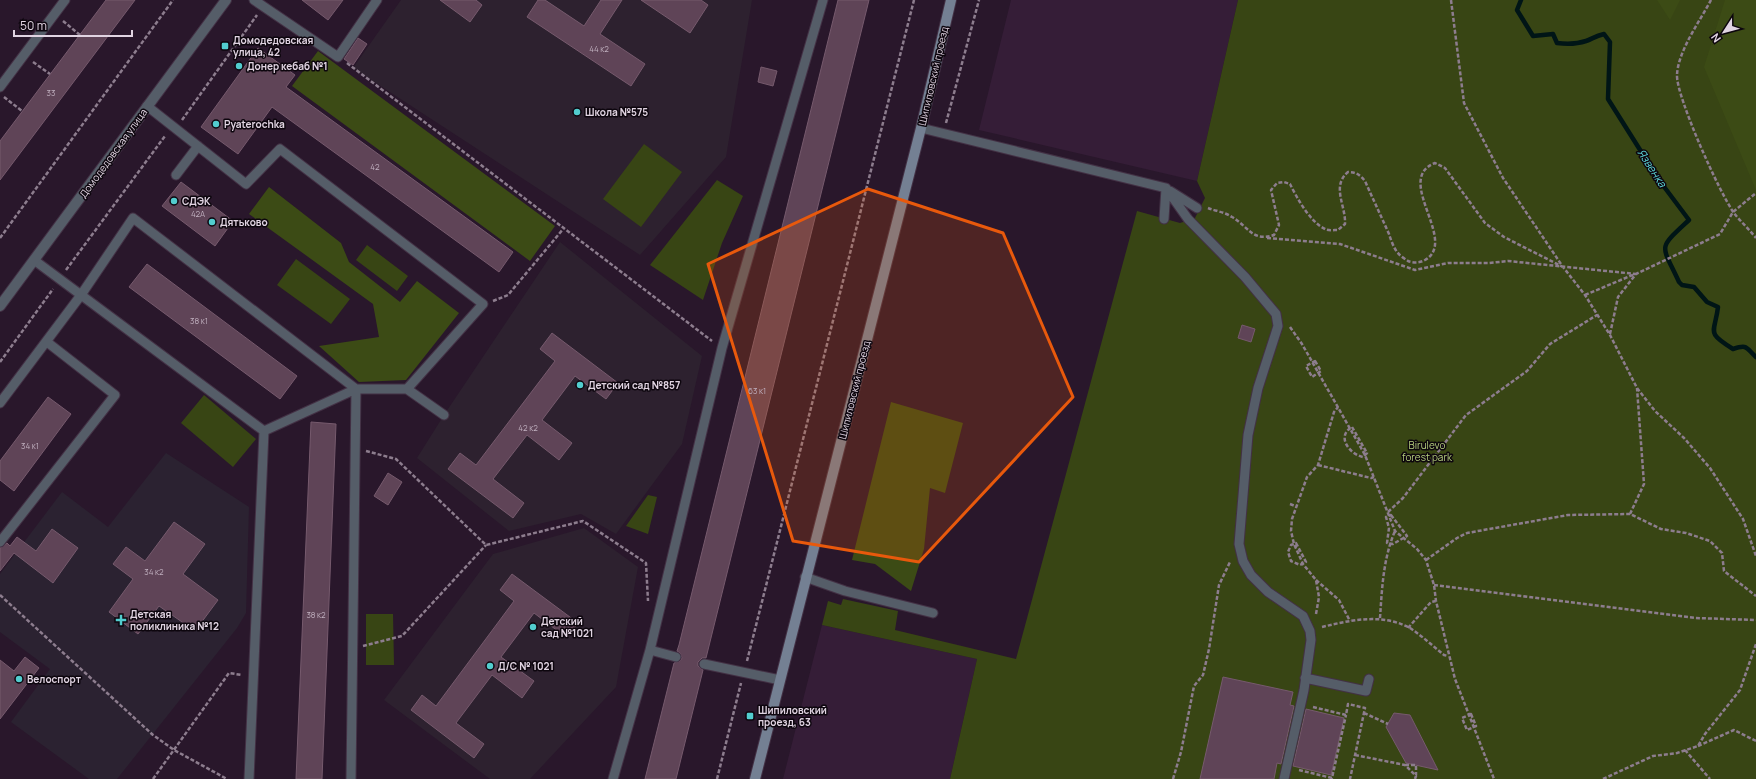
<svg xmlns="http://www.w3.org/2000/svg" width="1756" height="779" viewBox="0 0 1756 779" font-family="Manrope,sans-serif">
<rect width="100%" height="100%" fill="#29172b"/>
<path fill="#351d37" d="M 1011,0 L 1238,0 L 1197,181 L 979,130 Z
M 822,625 L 977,659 L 950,779 L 783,779 Z"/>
<path fill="#2d212f" d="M 401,0 L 752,0 L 726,157 L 640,255 L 353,68 Z
M 560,242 L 702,356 L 682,444 L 616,534 L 581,514 L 509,531 L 417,458 L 444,415 Z
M 584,528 L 638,567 L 616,687 L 530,779 L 490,779 L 384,700 L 493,554 Z"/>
<path fill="#2b2231" d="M 166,453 L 249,507 L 246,613 L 237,628 L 117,779 L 89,779 L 11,722 L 50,669 L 0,632 L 0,574 L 62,492 L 108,527 Z"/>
<path fill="#384514" d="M 1238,0 L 1756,0 L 1756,779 L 950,779 L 977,659 L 822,625 L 828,601 L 841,605 L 843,599 L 898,611 L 895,630 L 1016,659 L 1137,211 L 1180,223 L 1195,218 L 1205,198 L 1197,181 Z
M 644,144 L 682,172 L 641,227 L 603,199 Z
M 717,180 L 743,196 L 722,243 L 703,300 L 650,265 Z
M 367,245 L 408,276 L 397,291 L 356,260 Z
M 296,259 L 350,299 L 331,324 L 277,285 Z
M 204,395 L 256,439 L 233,467 L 181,423 Z
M 648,495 L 657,497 L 648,534 L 626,526 Z
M 366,614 L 393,614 L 394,665 L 366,665 Z"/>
<path fill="#3c4b15" d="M 1657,0 L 1680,0 L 1670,20 Z
M 1725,0 L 1756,0 L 1756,190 L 1704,67 Z
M 318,51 L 555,226 L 530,261 L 292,86 Z
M 269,187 L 341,243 L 349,262 L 400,302 L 417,281 L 459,313 L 406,380 L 359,382 L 319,346 L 379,337 L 373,304 L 249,214 Z
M 891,402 L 963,423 L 945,493 L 930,488 L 924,549 L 911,591 L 875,564 L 852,560 Z"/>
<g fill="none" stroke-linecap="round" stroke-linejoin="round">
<path stroke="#001516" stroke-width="4.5" d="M 1521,0 L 1517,10 L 1533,36 L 1553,34 L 1557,43 C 1565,44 1577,44 1586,41 C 1592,39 1595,36 1604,34 L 1610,42 L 1608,99 L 1659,180 L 1689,220 C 1657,250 1661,243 1679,282 L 1682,285 L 1694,287 L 1707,302 L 1718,307 C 1715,333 1705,332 1733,349 C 1748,344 1746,348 1756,357"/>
</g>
<path fill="#5f4457" stroke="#765a6d" d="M 106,0 L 135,0 L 0,180 L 0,141 Z
M 302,0 L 343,0 L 328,20 Z
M 440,0 L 476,0 L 482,5 L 470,22 Z
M 538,0 L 545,0 L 584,26 L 601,0 L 622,0 L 600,34 L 645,64 L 631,86 L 527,17 Z
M 641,0 L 701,0 L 708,5 L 690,33 Z
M 838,0 L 869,0 L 706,658 L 702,658 L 698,662 L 698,666 L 703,670 L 676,779 L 645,779 L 674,663 L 680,661 L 682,658 L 680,653 L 677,651 L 679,645 Z
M 358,38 L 367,44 L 353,65 L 344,59 Z
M 258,48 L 295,75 L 286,87 L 513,252 L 499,272 L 272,107 L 238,154 L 201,127 Z
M 761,67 L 777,71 L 773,86 L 758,82 Z
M 181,182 L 233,221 L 215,246 L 162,206 Z
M 147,264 L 297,376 L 280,399 L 129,287 Z
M 1242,325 L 1255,329 L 1251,342 L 1238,338 Z
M 552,333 L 618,383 L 606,399 L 575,376 L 542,420 L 572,443 L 559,460 L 527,435 L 493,479 L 524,503 L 513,518 L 448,469 L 460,453 L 476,465 L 555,361 L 540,349 Z
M 48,397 L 71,414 L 14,491 L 0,480 L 0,461 Z
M 311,422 L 336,424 L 322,779 L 296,779 Z
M 388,473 L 402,482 L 388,505 L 374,496 Z
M 174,522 L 205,544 L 183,574 L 218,600 L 195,631 L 159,606 L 138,634 L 109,612 L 133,579 L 113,564 L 126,547 L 145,561 Z
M 52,529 L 78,548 L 53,583 L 14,553 L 0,571 L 0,548 L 7,543 L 10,546 L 17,537 L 36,551 Z
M 512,574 L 578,623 L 567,638 L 534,613 L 501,657 L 534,681 L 522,698 L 492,675 L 456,723 L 484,744 L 474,758 L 411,710 L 422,695 L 436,706 L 514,601 L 500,590 Z
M 25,657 L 39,668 L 0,719 L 0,660 L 14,671 Z
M 1223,677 L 1293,692 L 1290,705 L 1294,706 L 1281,764 L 1277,763 L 1274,779 L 1200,779 Z
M 1306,709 L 1344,718 L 1331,775 L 1293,766 Z
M 1394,713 L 1410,715 L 1438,770 L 1406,763 L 1386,727 Z"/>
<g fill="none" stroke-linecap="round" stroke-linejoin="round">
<defs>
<path id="service" d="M 254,0 L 338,57 L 377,0
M 0,87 L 65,0
M 147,106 L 246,184 L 280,149 L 483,304 L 407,389
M 921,128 L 1166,188 L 1188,219 L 1245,277 L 1276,314 L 1278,326 L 1258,388 L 1248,435 L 1239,544 L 1243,561 L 1251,575 L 1268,592 L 1303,616 L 1310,631 L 1311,640 L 1304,690 L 1284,779
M 176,175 L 198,146
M 1170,191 L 1197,208
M 1164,219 L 1166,188
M 34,260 L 264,431 L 249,779
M 0,403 L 81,295 L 133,218 L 356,389 L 351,779
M 264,431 L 356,389 L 407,389 L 444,415
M 0,542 L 115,395 L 47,342
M 805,577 L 845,591 L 933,613
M 650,650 L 676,657
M 704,664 L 780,680
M 1305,678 L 1366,691 L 1369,679
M 613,779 L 650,650 L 722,348 L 823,0"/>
<path id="tertiary" d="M 0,306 L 226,0"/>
<path id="secondary" d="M 755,779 L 921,128 L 951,0"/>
</defs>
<use href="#service" stroke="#433145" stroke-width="11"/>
<use href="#tertiary" stroke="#433145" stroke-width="12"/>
<use href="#secondary" stroke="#433145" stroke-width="12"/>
<path stroke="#8d7d8e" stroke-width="2.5" stroke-dasharray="4 2" stroke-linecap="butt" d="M 1451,0 L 1464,103 L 1503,178 L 1563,267 L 1585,295 L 1610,335 L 1637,388 L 1655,411 L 1684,438 L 1710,468 L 1743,519 L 1756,556
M 1711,0 C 1700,21 1678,51 1677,75 C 1676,96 1720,194 1734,213 C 1740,221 1749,229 1756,238
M 63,21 L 80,35
M 33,62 L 50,74
M 347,63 L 712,341
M 4,97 L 22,111
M 182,120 L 257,15
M 946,123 L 979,0
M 1208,208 C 1215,211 1225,212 1232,217 C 1249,227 1252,242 1274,235 L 1279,225 L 1271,190 L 1277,183 L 1284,182 L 1290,184 C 1297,198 1310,222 1325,229 C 1328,231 1334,230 1338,230 L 1345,224 C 1346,206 1331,186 1348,172 C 1356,172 1360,175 1365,181 C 1373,199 1381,216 1389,234 C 1391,240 1394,249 1398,253 C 1400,256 1405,259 1408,261 C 1413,263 1420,263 1425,260 C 1459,241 1393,179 1435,163 L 1445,168 L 1485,223 L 1504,237 L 1563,267
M 0,238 L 173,0
M 1267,238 L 1340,244 L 1415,270 L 1448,263 L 1489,263 L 1508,261 L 1636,274
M 66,270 L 165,136
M 1585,295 L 1635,274
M 493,301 L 508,295 L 564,228
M 1290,327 L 1302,344 L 1365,455 L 1395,531 L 1417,549 L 1426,560 L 1434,585 L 1436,601 L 1455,679 L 1494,779
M 1610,334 L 1618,297 L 1636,274 L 1720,234 L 1733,212 L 1756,193
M 1315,361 L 1321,371 L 1312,377 L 1306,366 Z
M 0,362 L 53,289
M 1352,427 L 1367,453 L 1363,457 C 1349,454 1336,436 1352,427 Z
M 366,451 L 396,459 L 486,545 L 583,521 L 646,563 L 648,601
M 1318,465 L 1371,478 L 1374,477
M 1290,504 L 1295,506
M 1388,512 L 1403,498 L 1466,415 L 1527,371 L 1550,344 L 1597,315
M 1630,514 L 1644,484 L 1637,388
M 1391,515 L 1407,536 L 1393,544 L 1387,543 L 1389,528 L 1386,517 Z
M 1296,543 L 1306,562 L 1300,565 L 1291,561 L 1288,552 L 1291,545 Z
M 1426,560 L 1457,538 L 1467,533 L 1568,515 L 1630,514 L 1661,529 L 1686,533 L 1710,541 L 1722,553 L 1724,571 L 1756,596
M 1316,580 L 1339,600 L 1350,621
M 1434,585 L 1695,618 L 1756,620
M 0,595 L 153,735 L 174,750 L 227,779
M 1316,614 L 1319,597 L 1316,580 L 1303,564 L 1294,544 L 1291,531 L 1292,519 L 1307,477 L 1318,465 L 1334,412 L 1338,407
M 1380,618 C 1382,589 1383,559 1395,531
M 1322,627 C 1351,620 1382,613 1410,628 C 1422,636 1433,646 1444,655 L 1448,656
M 1408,628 L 1431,602 L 1436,601
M 363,646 L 402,636 L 486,545
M 747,661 L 914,0
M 1313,707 L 1346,715 L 1348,704 L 1365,708 L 1350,779
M 1364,713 L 1388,724
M 1471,714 L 1476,726 L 1467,730 L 1462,718 Z
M 1698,746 L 1734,730 L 1756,741
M 1685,750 L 1710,779
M 1355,755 L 1405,765 L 1416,776 L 1415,779
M 1405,765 L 1416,765 L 1416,775
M 1299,770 L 1332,778 L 1346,715
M 153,779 L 229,673 L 242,675
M 717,779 L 741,683
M 1173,779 L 1181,752 L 1194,686 L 1203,675 L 1209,649 L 1219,585 L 1230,562
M 1603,779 L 1653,756 L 1677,753 L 1698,746 L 1705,734 L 1740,690 L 1756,644"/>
<use href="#service" stroke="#555d68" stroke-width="9"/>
<use href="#tertiary" stroke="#555d68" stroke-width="10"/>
<use href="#secondary" stroke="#748093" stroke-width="10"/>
</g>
<path fill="#e8590c" fill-opacity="0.2" stroke="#e8590c" stroke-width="3" stroke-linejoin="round" d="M 868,189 L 1003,233 L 1073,397 L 919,562 L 793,541 L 708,264 Z"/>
<g fill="#52cdcf" stroke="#0d060e" stroke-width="1.5">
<rect x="221" y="42" width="8" height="8" rx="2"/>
<circle cx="239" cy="66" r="4"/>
<circle cx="577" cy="112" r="4"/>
<circle cx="216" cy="124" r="4"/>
<circle cx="174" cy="201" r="4"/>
<circle cx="212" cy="222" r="4"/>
<circle cx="580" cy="385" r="4"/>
<path d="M119 614h4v4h4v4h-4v4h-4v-4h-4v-4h4z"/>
<circle cx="533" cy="627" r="4"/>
<circle cx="490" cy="666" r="4"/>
<circle cx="19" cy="679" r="4"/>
<rect x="746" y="712" width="8" height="8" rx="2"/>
</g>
<g text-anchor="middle" stroke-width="3" stroke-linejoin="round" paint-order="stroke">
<g font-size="8" fill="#c0b0bf">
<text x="599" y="52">44 к2</text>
<text x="51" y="96">33</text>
<text x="375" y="170">42</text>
<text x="198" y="217">42А</text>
<text x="199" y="324">38 к1</text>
<text x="757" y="394">63 к1</text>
<text x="528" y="431">42 к2</text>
<text x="30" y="449">34 к1</text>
<text x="154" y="575">34 к2</text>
<text x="316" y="618">38 к2</text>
</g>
<g font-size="10" font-weight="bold" fill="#e1d4e2" stroke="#0d060e" text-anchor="start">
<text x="233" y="44">Домодедовская<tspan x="233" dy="12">улица, 42</tspan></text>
<text x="247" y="70">Донер кебаб №1</text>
<text x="585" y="116">Школа №575</text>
<text x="224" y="128">Pyaterochka</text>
<text x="182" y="205">СДЭК</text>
<text x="220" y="226">Дятьково</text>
<text x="588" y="389">Детский сад №857</text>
<text x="130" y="618">Детская<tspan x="130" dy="12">поликлиника №12</tspan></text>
<text x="541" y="625">Детский<tspan x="541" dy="12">сад №1021</tspan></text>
<text x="498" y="670">Д/C № 1021</text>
<text x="27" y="683">Велоспорт</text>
<text x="758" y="714">Шипиловский<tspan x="758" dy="12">проезд, 63</tspan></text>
</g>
<g font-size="10" fill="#e1d4e2" stroke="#0d060e">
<text transform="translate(933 76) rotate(-77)" y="4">Шипиловский проезд</text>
<text transform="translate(113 153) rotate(-54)" y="4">Домодедовская улица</text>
<text transform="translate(854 390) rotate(-76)" y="4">Шипиловский проезд</text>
</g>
<g font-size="10" fill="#b6cf7e" stroke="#0d060e">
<text x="1427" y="449">Birulevo<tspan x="1427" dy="12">forest park</tspan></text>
</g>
<g font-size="11" font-style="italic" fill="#5dd9db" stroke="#0d060e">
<text transform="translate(1652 168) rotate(57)" y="4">Язвенка</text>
</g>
</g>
<g transform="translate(1724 32) rotate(234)" stroke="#0d060e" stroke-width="3" paint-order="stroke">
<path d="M0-3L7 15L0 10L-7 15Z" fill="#e1d4e2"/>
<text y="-6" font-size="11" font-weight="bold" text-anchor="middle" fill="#e1d4e2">N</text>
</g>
<path d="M14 30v6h118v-6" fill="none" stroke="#e1d4e2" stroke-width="2"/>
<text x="20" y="30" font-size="12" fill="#e1d4e2" stroke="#0d060e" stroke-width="3" paint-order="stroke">50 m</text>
</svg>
